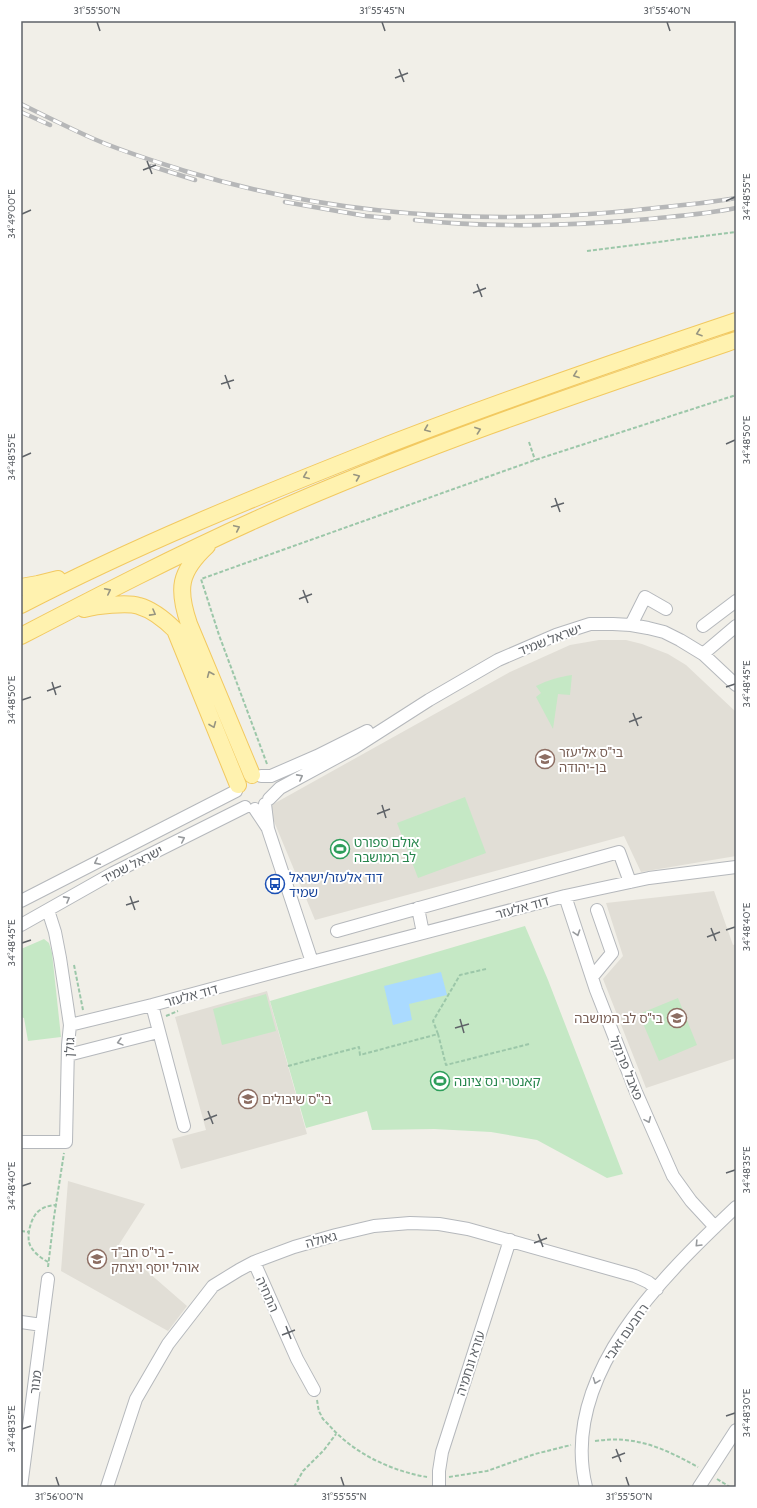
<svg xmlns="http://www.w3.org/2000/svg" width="757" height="1508" viewBox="0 0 757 1508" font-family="Cabin,'Noto Sans Hebrew',sans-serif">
<rect width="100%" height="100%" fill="#f1efe8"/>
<path fill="#e1ded6" d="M 599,640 L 626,640 L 642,644 L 668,654 L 686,665 L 736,712 L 736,856 L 641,872 L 624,836 L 315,920 L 268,807 L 510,672 L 570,645 Z
M 714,891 L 733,945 L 736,944 L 736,1058 L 646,1088 L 603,979 L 623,956 L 606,903 Z
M 267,991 L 307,1134 L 181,1169 L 172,1139 L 206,1130 L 175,1017 Z
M 68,1181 L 145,1204 L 118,1246 L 187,1306 L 168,1331 L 61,1271 Z"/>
<path fill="#c5e8c5" d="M 572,675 L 570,695 L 558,694 L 553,729 L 536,697 L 541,693 L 536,686 C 548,680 559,677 572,675 Z
M 465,797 L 486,853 L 418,878 L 397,823 Z
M 525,926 L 548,980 L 623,1174 L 607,1178 L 537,1140 L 491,1132 L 434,1129 L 372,1130 L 367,1111 L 306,1128 L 270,1001 Z
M 44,939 L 49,943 L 52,953 L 61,1037 L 28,1041 L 24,1018 L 21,1017 L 21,949 Z
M 266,994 L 276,1031 L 222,1045 L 213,1009 Z
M 678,998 L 697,1045 L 659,1061 L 639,1014 Z"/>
<path fill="#aadaff" d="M 441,972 L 447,995 L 409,1004 L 412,1020 L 393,1025 L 384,986 Z"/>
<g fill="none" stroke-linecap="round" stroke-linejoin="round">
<defs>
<path id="minor" d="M 631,625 L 645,597 L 666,609
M 703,626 L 736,601
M 703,654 L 736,626
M 261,776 L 271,776 L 317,756 L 367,731
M 269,799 L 280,788 L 354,748 L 429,700 L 498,660 L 556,635 L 590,624 L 613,624 L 631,625 L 648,628 L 664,632 L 680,640 L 703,654 L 736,685
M 265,804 L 268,829 L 312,962
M 255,809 L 267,827
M 565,896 L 596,990 L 636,1092 L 673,1176 L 691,1201 L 715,1227
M 21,901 L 236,791
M 418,908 L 423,933
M 21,925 L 113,873 L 245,807
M 337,931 L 619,852 L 630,882
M 592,977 L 612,953 L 597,910
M 152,1005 L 184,1126
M 70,1025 L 152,1005 L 312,962 L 565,896 L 649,878 L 736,867
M 68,1055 L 158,1032
M 21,1142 L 66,1142 L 68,1045 L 70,1025 L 60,958 L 55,932 L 48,910
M 254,1262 L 297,1359 L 314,1390
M 21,1322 L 42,1325
M 21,1487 L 48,1279
M 107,1487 L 136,1399 L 168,1344 L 213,1286 L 239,1270 L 254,1262 L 294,1247 L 336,1235 L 374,1226 L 410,1223 L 439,1224 L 468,1229 L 635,1276 L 648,1282 L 657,1289
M 439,1487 L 439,1471 L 442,1452 L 510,1240
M 586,1487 C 559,1376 663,1276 736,1207
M 699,1487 L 736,1430"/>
<path id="major" d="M 207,546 C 179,572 177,589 189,624 L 252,775
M 21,587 L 38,584 L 58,579
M 21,605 C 135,546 253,498 372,451 C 492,404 614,362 736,321
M 84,609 C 96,606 127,602 139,606 C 153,610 165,620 175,630 L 238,785
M 21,636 C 98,596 175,556 255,520 C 411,450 574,395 736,340"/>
</defs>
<use href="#minor" stroke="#b5b8bc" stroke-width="14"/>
<use href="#major" stroke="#f2c960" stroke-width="18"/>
<path stroke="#9cc7a9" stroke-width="2" stroke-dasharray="4 2" stroke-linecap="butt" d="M 587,251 L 736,232
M 529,442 L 535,460
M 267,764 L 219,635 L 201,579 L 535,460 L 736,395
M 74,965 L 83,1010
M 166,1016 L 178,1011
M 438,1034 L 433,1021 L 460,975 L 486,969
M 288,1066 L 359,1047 L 360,1055 L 438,1034 L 446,1065 L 529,1044
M 21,1231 L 29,1232
M 48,1262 C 41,1258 31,1251 29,1242 C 27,1232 32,1215 40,1210 C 45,1206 50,1206 55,1205
M 48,1267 L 54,1217 L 64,1153
M 317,1400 C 318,1405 318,1411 321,1415 C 322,1419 326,1422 329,1425 C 353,1453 391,1471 427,1477
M 595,1441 C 636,1435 663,1448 698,1467
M 449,1477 L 487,1471 L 535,1454 L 571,1445
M 717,1479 L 730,1487
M 294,1487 L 303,1471 L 324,1450 L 336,1434"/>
<use href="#minor" stroke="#fff" stroke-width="12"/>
<use href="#major" stroke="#fff2af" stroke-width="16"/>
<defs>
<path id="rail" d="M 21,104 C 45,116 69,128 94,139 C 124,152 154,161 185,171 C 333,216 483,226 637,210 C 670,206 703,204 736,198
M 21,112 L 50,125
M 151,166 L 195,180
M 285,202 L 366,216 L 389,218
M 415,220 C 492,228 572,226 649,219 C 678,216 707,214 736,208"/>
</defs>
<use href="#rail" stroke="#b6b7b8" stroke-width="4.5"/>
<use href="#rail" stroke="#fff" stroke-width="3" stroke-dasharray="9" stroke-linecap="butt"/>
</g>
<defs><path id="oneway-chevron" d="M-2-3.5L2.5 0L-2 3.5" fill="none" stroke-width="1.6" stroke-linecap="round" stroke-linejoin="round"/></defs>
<g stroke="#979581">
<use href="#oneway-chevron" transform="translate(699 333) rotate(161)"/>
<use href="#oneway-chevron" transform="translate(576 375) rotate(160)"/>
<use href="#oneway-chevron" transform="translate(427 429) rotate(158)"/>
<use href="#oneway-chevron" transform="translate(478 430) rotate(-20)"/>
<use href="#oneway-chevron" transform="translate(306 476) rotate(158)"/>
<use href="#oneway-chevron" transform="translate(357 477) rotate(-22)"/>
<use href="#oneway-chevron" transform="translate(237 528) rotate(-25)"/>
<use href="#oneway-chevron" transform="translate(108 591) rotate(-27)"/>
<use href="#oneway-chevron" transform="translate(153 613) rotate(29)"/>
<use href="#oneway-chevron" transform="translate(210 674) rotate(-113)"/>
<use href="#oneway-chevron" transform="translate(213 725) rotate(68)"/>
</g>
<g stroke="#979a9d">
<use href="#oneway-chevron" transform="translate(300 777) rotate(-28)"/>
<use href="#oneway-chevron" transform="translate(182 839) rotate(-26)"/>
<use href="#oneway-chevron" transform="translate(97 862) rotate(153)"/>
<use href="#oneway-chevron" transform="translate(67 899) rotate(-29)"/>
<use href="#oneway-chevron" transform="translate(577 933) rotate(72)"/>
<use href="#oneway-chevron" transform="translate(120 1042) rotate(165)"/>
<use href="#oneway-chevron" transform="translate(648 1120) rotate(66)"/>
<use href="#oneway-chevron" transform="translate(698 1244) rotate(134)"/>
<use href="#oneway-chevron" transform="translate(596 1381) rotate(111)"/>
</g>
<path fill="none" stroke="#5f6368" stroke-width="1.5" d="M 97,22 L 100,31M 382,22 L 385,31M 667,22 L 670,31M 399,69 L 404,82M 395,78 L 408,73M 147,161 L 152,174M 143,170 L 156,165M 726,201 L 735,197M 22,214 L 31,210M 477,284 L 482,297M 473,293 L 486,288M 225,375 L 230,389M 221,384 L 234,380M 726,444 L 735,440M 22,457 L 31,453M 555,498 L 560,512M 551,507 L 564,503M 303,590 L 308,603M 299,599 L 312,594M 52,682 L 56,695M 726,687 L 735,684M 47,691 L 61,686M 22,700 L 31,697M 633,713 L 638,726M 629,722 L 642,717M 382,805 L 386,818M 377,814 L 390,809M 130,896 L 135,910M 126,905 L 139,901M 711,928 L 716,941M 726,930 L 735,927M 707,937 L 720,932M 22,943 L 31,940M 460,1019 L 464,1033M 455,1028 L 469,1024M 208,1111 L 213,1124M 204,1120 L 217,1115M 726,1173 L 735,1170M 22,1186 L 31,1183M 538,1234 L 543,1247M 534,1243 L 547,1238M 286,1326 L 291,1339M 282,1335 L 295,1330M 726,1416 L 735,1413M 22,1429 L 31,1426M 616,1449 L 621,1462M 612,1458 L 625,1453M 56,1477 L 59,1486M 341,1477 L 344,1486M 626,1477 L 629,1486"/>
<defs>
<symbol id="school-ring" viewBox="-11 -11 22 22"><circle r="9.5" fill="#fff" stroke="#8d6e63" stroke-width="1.5"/><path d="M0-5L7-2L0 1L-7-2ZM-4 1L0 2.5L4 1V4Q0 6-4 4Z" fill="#8d6e63"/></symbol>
<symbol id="stadium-ring" viewBox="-11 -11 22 22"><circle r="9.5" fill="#fff" stroke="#2e9e5b" stroke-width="1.5"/><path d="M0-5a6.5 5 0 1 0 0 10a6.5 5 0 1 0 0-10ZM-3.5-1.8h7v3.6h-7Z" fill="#2e9e5b"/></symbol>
<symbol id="bus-ring" viewBox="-11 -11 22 22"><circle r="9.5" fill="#fff" stroke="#1a4fb4" stroke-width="1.5"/><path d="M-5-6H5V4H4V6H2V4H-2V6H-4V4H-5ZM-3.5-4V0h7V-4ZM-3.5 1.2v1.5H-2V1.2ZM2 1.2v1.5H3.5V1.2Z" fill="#1a4fb4"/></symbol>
</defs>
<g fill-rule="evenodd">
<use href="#school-ring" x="534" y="748" width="22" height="22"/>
<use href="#stadium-ring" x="329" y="838" width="22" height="22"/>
<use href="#bus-ring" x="264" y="873" width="22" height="22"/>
<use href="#school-ring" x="666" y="1007" width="22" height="22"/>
<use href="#stadium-ring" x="429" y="1070" width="22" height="22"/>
<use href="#school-ring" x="237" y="1088" width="22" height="22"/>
<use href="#school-ring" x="86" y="1248" width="22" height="22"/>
</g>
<g text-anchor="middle" stroke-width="4" stroke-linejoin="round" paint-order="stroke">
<g font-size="13" fill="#5f6368" stroke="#fff">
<text transform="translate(550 639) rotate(-21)" y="5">ישראל שמיד</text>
<text transform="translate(132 864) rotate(-27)" y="5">ישראל שמיד</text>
<text transform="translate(522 907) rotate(-15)" y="5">דוד אלעזר</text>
<text transform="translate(191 995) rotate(-15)" y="5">דוד אלעזר</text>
<text transform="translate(69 1047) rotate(-87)" y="5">גולן</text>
<text transform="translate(627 1068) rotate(68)" y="5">פאבל פרנקל</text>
<text transform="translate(321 1239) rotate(-15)" y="5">גאולה</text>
<text transform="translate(268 1294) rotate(66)" y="5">התחיה</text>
<text transform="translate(626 1332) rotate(-55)" y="5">רחבעם זאבי</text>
<text transform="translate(470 1363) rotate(-72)" y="5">עזרא ונחמיה</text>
<text transform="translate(35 1382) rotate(-83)" y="5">מנור</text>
</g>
<g font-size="13" fill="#785e54" stroke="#fff" text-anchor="start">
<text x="559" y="757">בי"ס אליעזר<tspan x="559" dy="15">בן-יהודה</tspan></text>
<text x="663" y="1023" text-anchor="end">בי"ס לב המושבה</text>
<text x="262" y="1104">בי"ס שיבולים</text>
<text x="111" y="1257">בי"ס חב"ד -<tspan x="111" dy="15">אוהל יוסף ויצחק</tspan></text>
</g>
<g font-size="13" fill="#27864d" stroke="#fff" text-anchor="start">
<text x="354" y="847">אולם ספורט<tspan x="354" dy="15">לב המושבה</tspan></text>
<text x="454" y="1086">קאנטרי נס ציונה</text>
</g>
<g font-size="13" fill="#164399" stroke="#fff" text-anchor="start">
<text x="289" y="882">דוד אלעזר/ישראל<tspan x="289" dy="15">שמיד</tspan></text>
</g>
</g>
<rect width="757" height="1508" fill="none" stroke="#ffffff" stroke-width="44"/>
<rect x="22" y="22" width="713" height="1464" fill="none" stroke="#5f6368" stroke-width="1.5"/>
<g font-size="10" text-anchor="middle" fill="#5f6368">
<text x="97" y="14">31°55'50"N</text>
<text x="382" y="14">31°55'45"N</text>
<text x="667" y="14">31°55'40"N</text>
<text transform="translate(746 197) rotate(-90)" y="4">34°48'55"E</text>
<text transform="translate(11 214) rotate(-90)" y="4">34°49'00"E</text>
<text transform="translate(746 440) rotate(-90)" y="4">34°48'50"E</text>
<text transform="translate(11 457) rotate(-90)" y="4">34°48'55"E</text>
<text transform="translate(746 684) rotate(-90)" y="4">34°48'45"E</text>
<text transform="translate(11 700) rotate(-90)" y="4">34°48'50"E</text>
<text transform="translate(746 927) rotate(-90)" y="4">34°48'40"E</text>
<text transform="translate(11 943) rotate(-90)" y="4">34°48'45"E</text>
<text transform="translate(746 1170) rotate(-90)" y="4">34°48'35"E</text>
<text transform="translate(11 1186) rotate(-90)" y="4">34°48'40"E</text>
<text transform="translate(746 1413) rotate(-90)" y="4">34°48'30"E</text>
<text transform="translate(11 1429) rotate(-90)" y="4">34°48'35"E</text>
<text x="59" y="1500">31°56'00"N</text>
<text x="344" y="1500">31°55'55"N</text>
<text x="629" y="1500">31°55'50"N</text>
</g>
</svg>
